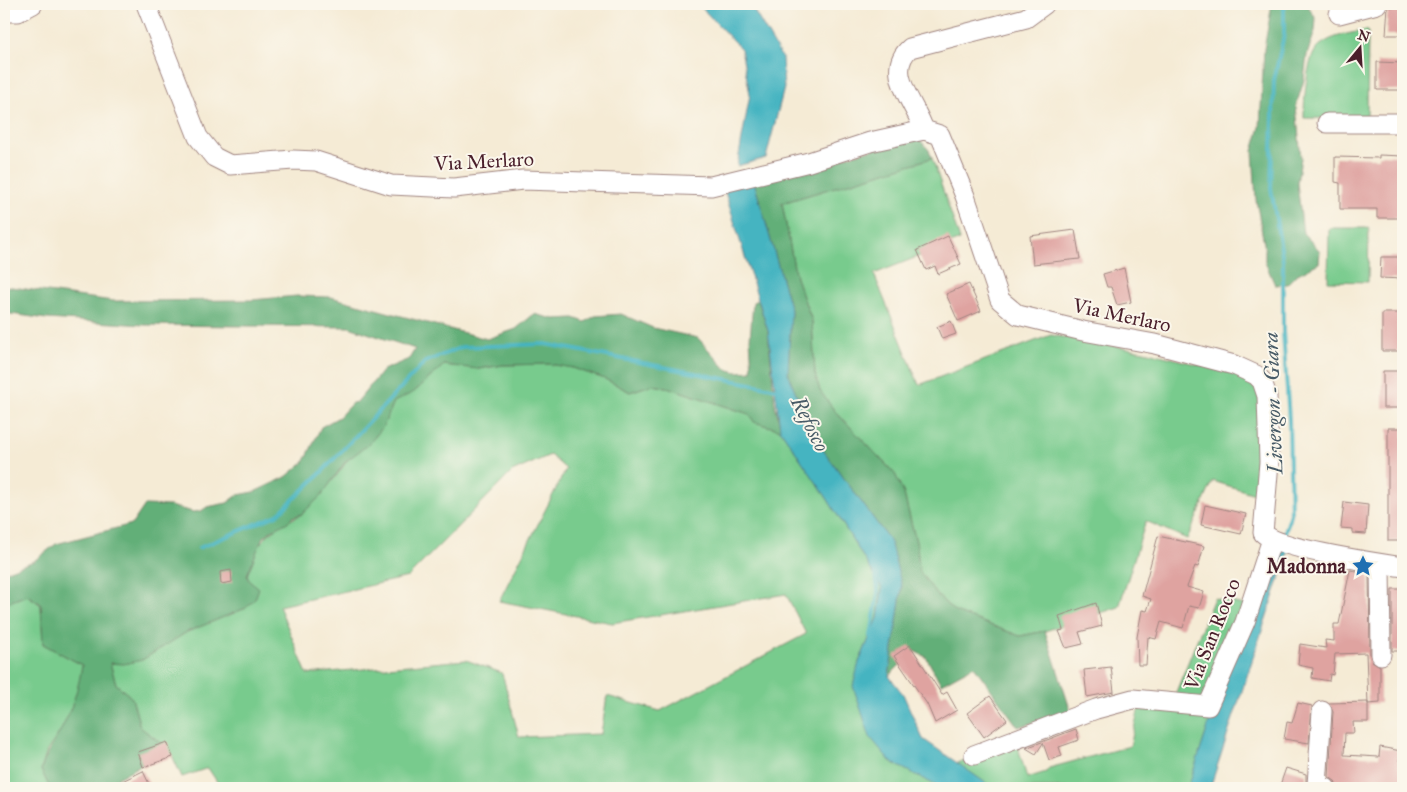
<svg xmlns="http://www.w3.org/2000/svg" width="1407" height="792" viewBox="0 0 1407 792" font-family="'IM FELL Great Primer',serif">
<rect width="100%" height="100%" fill="#fbf7ec"/>
<filter id="ink" filterUnits="userSpaceOnUse"><feTurbulence type="fractalNoise" baseFrequency=".02" numOctaves="2"/><feDisplacementMap in="SourceGraphic" scale="10" xChannelSelector="R" yChannelSelector="G"/><feConvolveMatrix kernelMatrix="1 2 1 2 8 2 1 2 1" color-interpolation-filters="sRGB"/></filter>
<filter id="wash" filterUnits="userSpaceOnUse"><feTurbulence type="fractalNoise" baseFrequency=".0096" numOctaves="4" result="noise"/><feDisplacementMap in="SourceGraphic" scale="20" xChannelSelector="R" yChannelSelector="G"/><feGaussianBlur stdDeviation="1.12" result="paint"/><feColorMatrix in="noise" values="0 0 0 0 0 0 0 0 0 0 0 0 0 0 0 0 0 1.4 0 .05"/><feComposite in="paint" operator="in"/></filter>
<g filter="url(#wash)">
<rect width="100%" height="100%" fill="#f5ebd5"/>
<path fill="#78cb8d" stroke="#61755c" fill-rule="evenodd" d="M 1368,30 L 1367,119 L 1304,118 C 1304,102 1306,57 1319,46 C 1332,35 1352,33 1368,30 Z
M 932,158 L 960,240 L 874,274 L 919,385 L 1051,335 L 1144,351 L 1243,376 L 1259,388 L 1261,496 L 1213,481 L 1187,539 L 1146,521 L 1119,607 L 1045,631 L 1020,636 L 955,612 L 938,596 L 919,571 L 917,546 L 904,494 L 895,474 L 834,410 L 820,391 L 815,374 L 812,321 L 796,278 L 782,203 Z
M 1329,228 L 1369,228 L 1368,282 L 1328,281 Z
M 549,364 L 573,368 L 605,379 L 630,392 L 651,385 L 667,387 L 749,414 C 754,425 769,426 780,429 L 827,498 L 882,588 L 878,618 L 859,662 L 891,762 L 941,788 L 221,788 L 208,768 L 182,777 L 169,749 L 140,727 L 132,698 L 116,684 L 110,663 L 128,663 L 142,660 L 187,632 L 246,608 L 255,599 L 247,575 C 261,535 266,533 302,514 C 304,513 305,510 307,508 C 321,493 335,480 346,462 C 350,454 363,449 369,443 C 381,432 389,416 394,401 L 414,392 L 444,365 L 479,369 L 503,365 ZM 550,455 L 566,469 L 499,601 L 612,623 L 786,594 L 806,634 L 660,711 L 607,696 L 601,734 L 519,737 L 502,673 L 466,660 L 307,674 L 279,606 L 408,577 L 512,472 Z
M 27,595 L 41,605 L 43,644 L 82,665 L 79,688 L 64,726 L 47,751 L 41,770 L 50,788 L 4,788 L 4,604 Z
M 1214,598 L 1248,606 L 1188,788 L 993,788 L 956,763 L 1018,747 L 1027,778 L 1046,772 L 1049,768 L 1130,746 L 1139,707 L 1170,707 Z"/>
<path fill="#62af78" stroke="#566752" d="M 1272,4 L 1307,4 L 1316,19 L 1315,31 L 1307,55 L 1304,80 L 1296,106 L 1301,158 L 1297,183 L 1303,233 L 1320,251 L 1319,263 L 1296,275 L 1287,284 L 1275,285 L 1265,262 L 1265,249 L 1256,200 L 1253,151 L 1260,127 L 1264,49 Z
M 917,137 L 929,150 L 932,158 L 782,203 L 796,278 L 812,321 L 815,374 L 820,391 L 834,410 L 895,474 L 904,494 L 917,546 L 919,571 L 938,596 L 955,612 L 1020,636 L 1045,631 L 1071,712 L 1018,727 L 974,666 L 941,684 L 926,657 L 914,651 L 889,676 L 902,587 L 890,541 L 815,439 L 788,374 L 791,310 L 754,182 Z
M 4,286 L 113,301 L 251,300 L 297,296 L 331,297 L 487,339 L 516,329 L 534,314 L 554,319 L 574,318 L 585,322 L 595,316 L 621,314 L 653,328 L 698,338 L 726,369 L 737,372 L 752,371 L 750,339 L 753,302 L 758,300 L 768,331 L 775,404 L 781,430 L 754,422 L 749,414 L 667,387 L 651,385 L 630,392 L 605,379 L 573,368 L 549,364 L 503,365 L 478,369 L 444,365 L 414,392 L 394,402 L 383,427 L 369,444 L 346,461 L 321,496 L 302,514 L 293,517 L 286,523 L 272,530 L 262,539 L 247,575 L 248,579 L 259,588 L 255,599 L 246,608 L 187,632 L 142,660 L 124,664 L 110,663 L 116,684 L 132,698 L 140,727 L 169,749 L 100,788 L 50,788 L 41,770 C 48,749 55,742 64,724 C 73,705 79,686 82,665 L 43,644 L 41,604 L 27,595 L 4,604 L 4,572 L 34,561 L 56,544 L 132,524 L 145,505 L 170,506 L 193,512 L 201,511 L 207,507 L 227,503 L 238,495 L 254,492 L 286,477 L 305,461 L 321,427 L 339,417 L 352,403 L 357,402 L 383,370 L 409,359 L 415,349 L 349,327 L 144,325 L 47,319 L 4,313 Z"/>
<path fill="#45b4c1" stroke="#486a76" d="M 698,4 L 750,4 L 782,58 L 784,88 L 766,158 L 737,166 L 750,94 L 741,49 Z
M 754,182 L 791,310 L 788,374 L 815,439 L 890,541 L 902,587 L 889,676 L 903,694 L 923,739 L 993,788 L 941,788 L 891,762 L 870,737 L 853,686 L 859,662 L 878,618 L 882,588 L 827,498 L 780,429 L 768,331 L 724,189 Z
M 1267,545 L 1289,549 L 1210,788 L 1188,788 Z"/>
<g fill="none" stroke-linecap="round" stroke-linejoin="round">
<path stroke="#45b4c1" stroke-width="4" d="M 1283,538 L 1291,514 L 1289,420 L 1283,332 L 1283,261 L 1271,188 L 1274,80 L 1284,35 L 1284,4
M 199,548 L 277,515 L 321,473 L 425,362 L 462,347 L 545,344 L 777,389
M 871,636 L 878,592 L 876,574"/>
</g>
<g id="blocks">
<path fill="#dfa3a0" d="M 1388,7 L 1403,7 L 1403,35 L 1386,35 Z
M 1377,62 L 1403,63 L 1403,90 L 1377,90 Z
M 1379,155 L 1403,156 L 1403,218 L 1377,218 L 1377,209 L 1340,209 L 1340,183 L 1335,182 L 1335,157 L 1379,158 Z
M 1075,230 L 1080,259 L 1033,264 L 1030,236 Z
M 948,236 L 961,264 L 938,274 L 935,266 L 926,270 L 917,250 Z
M 1381,257 L 1403,257 L 1403,279 L 1380,278 Z
M 1124,268 L 1131,302 L 1117,305 L 1111,287 L 1107,287 L 1103,274 Z
M 969,284 L 981,311 L 958,321 L 946,294 Z
M 1382,313 L 1403,313 L 1403,351 L 1382,351 Z
M 951,321 L 956,334 L 942,339 L 937,327 Z
M 1383,371 L 1403,371 L 1403,408 L 1383,408 Z
M 1388,428 L 1403,428 L 1403,541 L 1388,541 Z
M 1344,502 L 1368,505 L 1366,534 L 1353,533 L 1353,529 L 1341,528 Z
M 1205,505 L 1246,514 L 1241,534 L 1201,525 Z
M 1158,536 L 1204,546 L 1198,567 L 1195,566 L 1187,587 L 1204,592 L 1199,608 L 1189,606 L 1183,628 L 1161,622 L 1156,639 L 1148,637 L 1146,665 L 1138,665 L 1137,637 L 1142,610 L 1147,611 L 1151,599 L 1142,596 Z
M 231,570 L 232,582 L 221,584 L 220,572 Z
M 1350,570 L 1369,573 L 1370,655 L 1372,661 L 1380,666 L 1380,703 L 1368,704 L 1366,653 L 1335,654 L 1333,675 L 1330,674 L 1329,681 L 1312,678 L 1313,668 L 1298,665 L 1300,644 L 1326,648 L 1325,640 L 1334,641 L 1334,624 L 1339,624 Z
M 1392,589 L 1403,589 L 1403,651 L 1392,651 Z
M 1096,603 L 1102,626 L 1079,632 L 1083,644 L 1066,648 L 1059,631 L 1063,630 L 1059,616 Z
M 910,645 L 942,695 L 947,692 L 957,710 L 935,723 L 927,704 L 894,656 Z
M 1111,667 L 1114,692 L 1087,697 L 1084,670 Z
M 990,696 L 1007,720 L 984,737 L 967,713 Z
M 1368,702 L 1368,722 L 1353,722 L 1354,733 L 1345,733 L 1344,755 L 1379,757 L 1380,747 L 1401,751 L 1399,761 L 1403,761 L 1403,788 L 1337,788 L 1335,781 L 1329,777 L 1333,712 L 1329,703 Z
M 1298,703 L 1312,706 L 1309,743 L 1284,739 L 1287,722 L 1292,723 Z
M 1076,729 L 1079,740 L 1059,747 L 1062,756 L 1049,760 L 1043,743 L 1036,754 L 1026,748 Z
M 167,742 L 173,757 L 143,767 L 138,752 Z
M 1286,768 L 1306,774 L 1306,788 L 1279,788 Z
M 143,771 L 151,788 L 108,788 Z"/>
</g>
</g>
<g filter="url(#ink)">
<use href="#blocks" fill-opacity="0" stroke="#a08580" stroke-width="1"/>
<g fill="none" stroke-linecap="round" stroke-linejoin="round">
<defs>
<path id="minor" d="M 146,4 L 198,137 L 214,157 L 230,165 L 293,160 L 316,161 L 391,185 L 454,188 L 523,180 L 711,186 L 809,162 L 870,142 L 924,130 L 940,135 L 965,196 L 1000,300 L 1018,315 L 1083,331 L 1155,344 L 1234,365 L 1256,375 L 1262,381 L 1267,396 L 1269,462 L 1263,533 C 1278,549 1378,563 1403,567
M 4,12 L 18,12 L 33,4
M 1339,14 L 1377,4
M 1327,123 L 1403,123
M 924,130 C 916,104 883,72 910,48 L 1026,18 L 1045,4
M 1380,564 L 1381,655
M 1322,711 L 1317,785 L 1326,788
M 974,755 L 1096,709 L 1133,699 L 1208,706 L 1245,622 L 1272,539"/>
</defs>
<use href="#minor" stroke="#a08580" stroke-width="21"/>
<use href="#minor" stroke="#fff" stroke-width="19"/>
</g>
</g>
<defs>
<symbol id="sight-bare" viewBox="-9 -9 18 18"><path d="M0-6L1.8-2.2L6-1.7L2.9 1.2L3.7 5.4L0 3.3L-3.7 5.4L-2.9 1.2L-6-1.7L-1.8-2.2Z" fill="#1f6fb2" stroke="#fbf7ec" stroke-width="2.5" paint-order="stroke"/></symbol>
</defs>
<g fill-rule="evenodd">
<use href="#sight-bare" x="1347" y="550" width="32" height="32"/>
</g>
<g text-anchor="middle" stroke-width="4" stroke-linejoin="round" paint-order="stroke">
<g font-size="20" fill="#4a1f2b" stroke="#fbf7ec">
<text transform="translate(484 161) rotate(-3)" y="7">Via Merlaro</text>
<text transform="translate(1122 315) rotate(12)" y="7">Via Merlaro</text>
<text transform="translate(1212 634) rotate(-68)" y="7">Via San Rocco</text>
</g>
<g font-size="20" font-weight="bold" fill="#4a1f2b" stroke="#fbf7ec" text-anchor="end">
<text x="1346" y="573">Madonna</text>
</g>
<g font-size="21" font-style="italic" fill="#485b67" stroke="#fbf7ec">
<text transform="translate(1273 403) rotate(-92)" y="7">Livergon - Giara</text>
<text transform="translate(810 424) rotate(63)" y="7">Refosco</text>
</g>
</g>
<rect width="1407" height="792" fill="none" stroke="#fbf7ec" stroke-width="20"/>
<g transform="translate(1360 48) rotate(18)" stroke="#fbf7ec" stroke-width="4" paint-order="stroke">
<path d="M0-4L9 19L0 12L-9 19Z" fill="#4a1f2b"/>
<text y="-8" font-size="14" font-weight="bold" text-anchor="middle" fill="#4a1f2b">N</text>
</g>
</svg>
